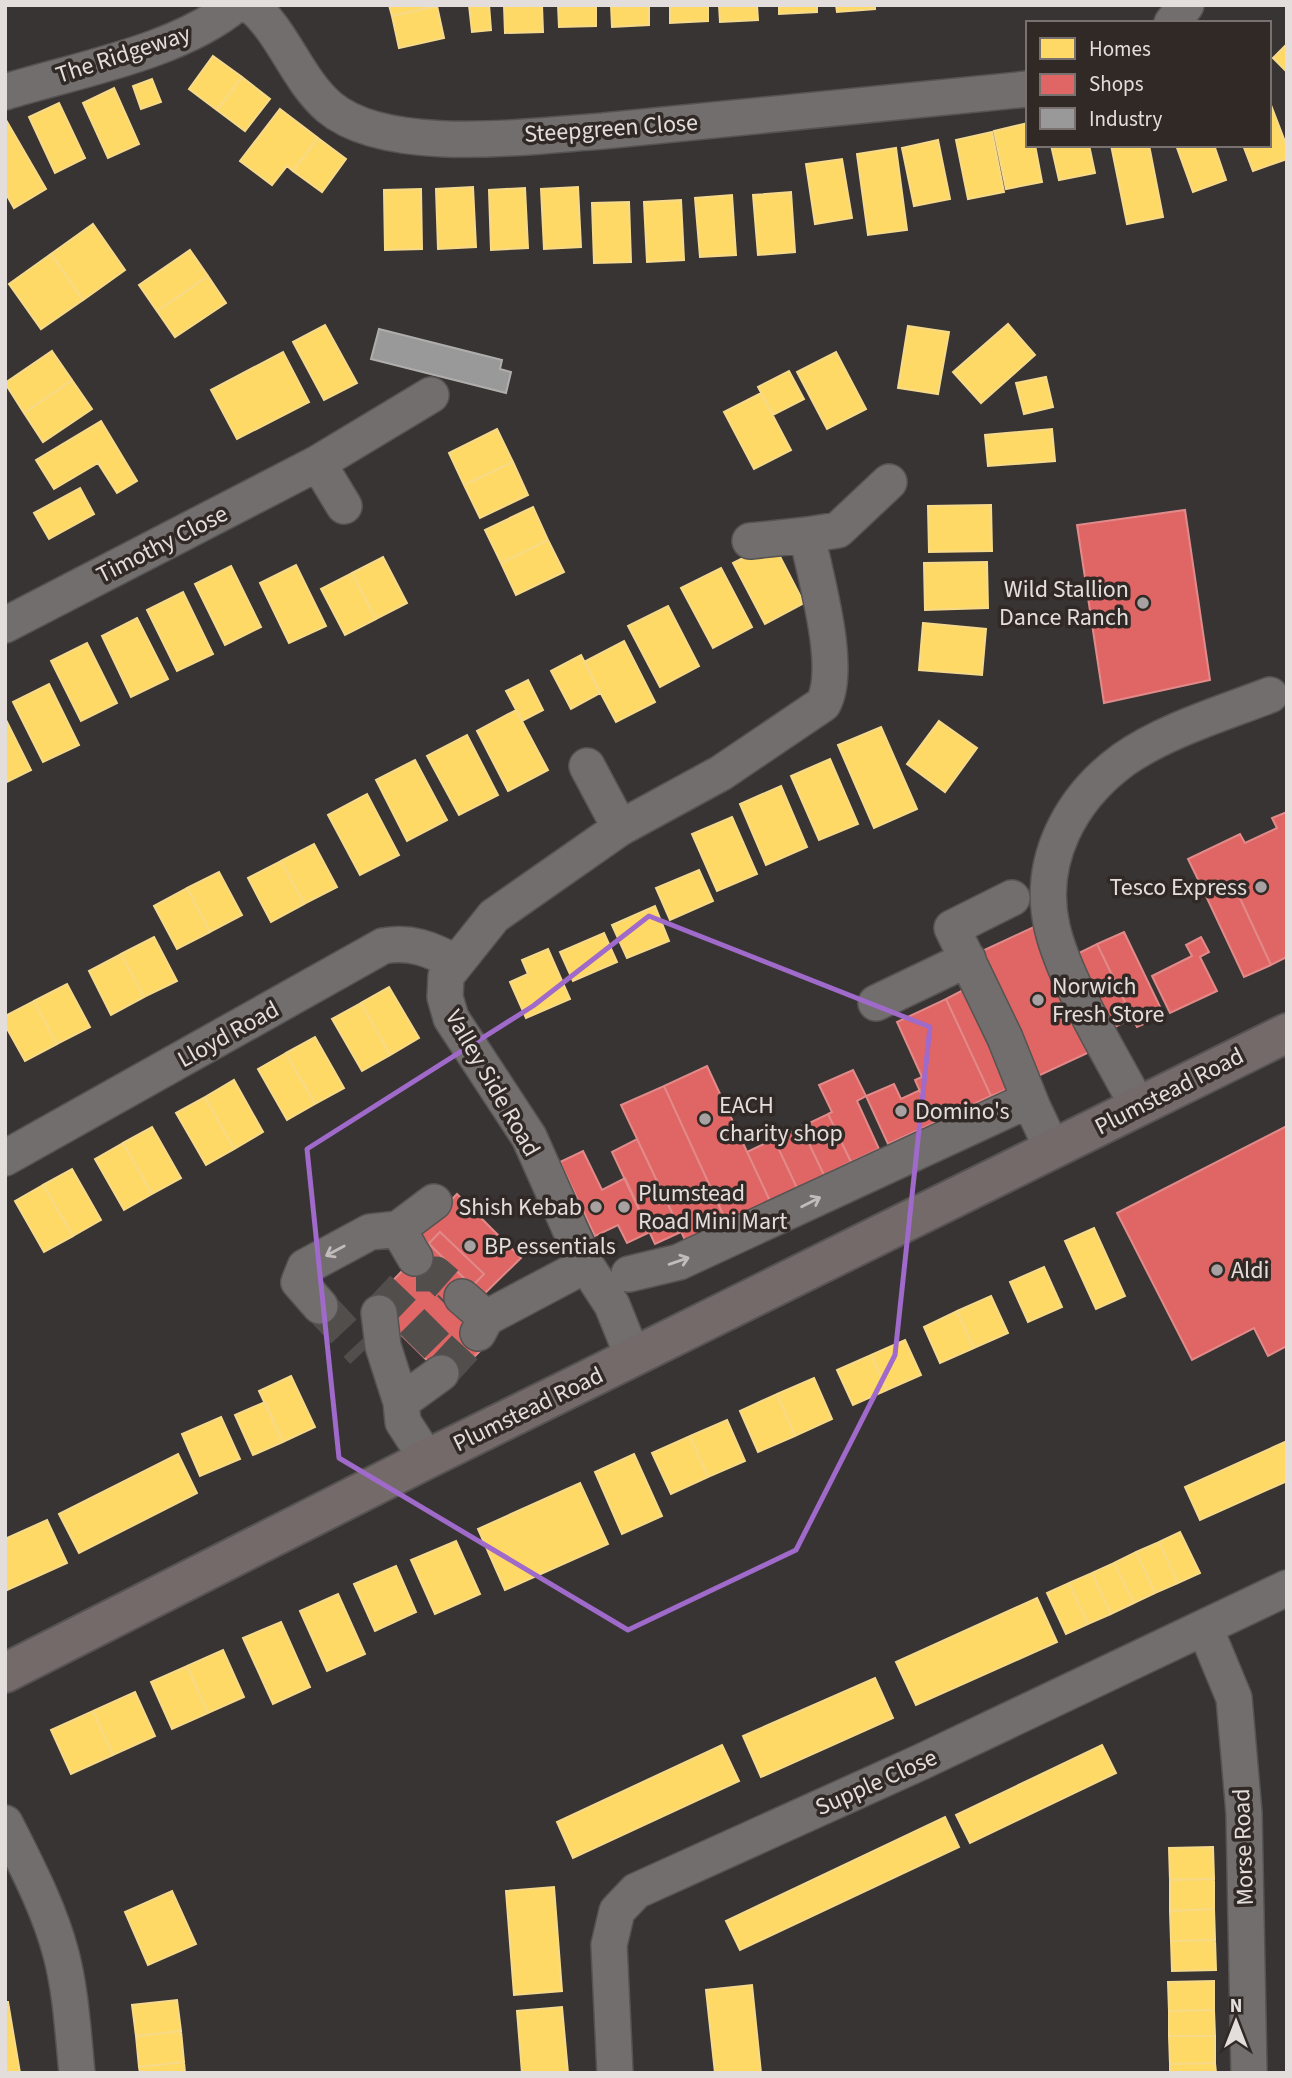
<svg xmlns="http://www.w3.org/2000/svg" width="1292" height="2078" viewBox="0 0 1292 2078" font-family="'Source Sans 3',sans-serif">
<rect width="100%" height="100%" fill="#383433"/>
<path fill="#ffd966" stroke="#f7da89" stroke-width="2" d="M 389,5 L 437,5 L 437,6 L 392,16 Z
M 469,5 L 489,5 L 491,30 L 472,32 Z
M 504,5 L 542,5 L 543,32 L 505,33 Z
M 558,5 L 596,5 L 596,26 L 559,27 Z
M 611,5 L 649,5 L 649,25 L 612,27 Z
M 670,5 L 708,5 L 708,21 L 670,23 Z
M 719,5 L 757,5 L 758,20 L 720,22 Z
M 779,5 L 817,5 L 817,12 L 779,14 Z
M 836,5 L 875,5 L 875,9 L 837,12 Z
M 437,6 L 444,38 L 399,48 L 392,16 Z
M 1287,44 L 1287,72 L 1273,58 Z
M 213,56 L 242,77 L 217,110 L 189,89 Z
M 242,77 L 270,99 L 245,131 L 217,110 Z
M 152,79 L 161,102 L 141,109 L 133,86 Z
M 114,88 L 139,144 L 108,158 L 83,103 Z
M 1269,100 L 1287,147 L 1287,159 L 1253,171 L 1243,145 L 1269,145 Z
M 59,103 L 85,158 L 55,173 L 29,117 Z
M 280,109 L 318,138 L 293,171 L 287,166 L 272,185 L 240,161 Z
M 6,120 L 46,189 L 14,208 L 5,192 Z
M 1028,123 L 1028,145 L 1035,145 L 1042,182 L 1006,189 L 994,131 Z
M 992,132 L 1004,192 L 968,199 L 956,140 Z
M 318,138 L 346,159 L 322,192 L 293,171 Z
M 938,140 L 950,199 L 914,206 L 902,148 Z
M 1051,145 L 1089,145 L 1095,173 L 1059,180 Z
M 1111,145 L 1149,145 L 1163,217 L 1127,224 Z
M 1176,145 L 1214,145 L 1226,180 L 1193,192 Z
M 896,148 L 907,230 L 868,235 L 857,154 Z
M 842,159 L 852,218 L 815,224 L 806,164 Z
M 473,187 L 476,247 L 438,249 L 436,189 Z
M 578,187 L 581,247 L 544,249 L 541,189 Z
M 525,188 L 528,248 L 491,250 L 489,190 Z
M 421,189 L 422,249 L 385,250 L 384,190 Z
M 791,192 L 795,252 L 758,255 L 753,195 Z
M 732,195 L 736,255 L 700,257 L 695,198 Z
M 681,200 L 684,260 L 647,262 L 644,202 Z
M 629,202 L 631,262 L 594,263 L 592,203 Z
M 93,224 L 125,270 L 83,300 L 51,254 Z
M 190,250 L 208,276 L 157,311 L 139,285 Z
M 51,254 L 83,300 L 41,329 L 9,284 Z
M 208,276 L 226,303 L 175,337 L 157,311 Z
M 1008,324 L 1035,355 L 981,403 L 953,372 Z
M 325,325 L 357,383 L 324,400 L 293,342 Z
M 908,326 L 949,332 L 938,394 L 898,388 Z
M 52,351 L 72,380 L 24,413 L 5,383 Z
M 283,352 L 309,402 L 237,439 L 211,390 Z
M 836,352 L 866,409 L 827,429 L 797,372 Z
M 789,371 L 804,399 L 773,415 L 758,387 Z
M 1046,377 L 1053,407 L 1024,414 L 1016,383 Z
M 72,380 L 92,409 L 43,442 L 24,413 Z
M 761,393 L 791,450 L 754,469 L 724,412 Z
M 101,421 L 137,481 L 117,493 L 98,463 L 54,489 L 36,460 Z
M 497,429 L 513,462 L 464,485 L 449,453 Z
M 1052,429 L 1055,461 L 988,466 L 985,435 Z
M 513,462 L 528,495 L 480,518 L 464,485 Z
M 80,488 L 94,514 L 49,539 L 34,513 Z
M 991,505 L 992,551 L 929,552 L 928,506 Z
M 533,507 L 548,540 L 501,563 L 485,530 Z
M 548,540 L 564,572 L 516,595 L 501,563 Z
M 773,543 L 804,603 L 765,624 L 733,563 Z
M 383,557 L 407,603 L 376,619 L 352,573 Z
M 987,562 L 988,608 L 925,610 L 924,563 Z
M 296,565 L 326,626 L 289,643 L 260,583 Z
M 231,566 L 261,627 L 225,645 L 195,584 Z
M 721,568 L 752,627 L 713,648 L 681,588 Z
M 352,573 L 376,619 L 345,635 L 321,589 Z
M 183,592 L 213,654 L 177,671 L 147,610 Z
M 668,606 L 699,666 L 660,687 L 628,626 Z
M 137,618 L 168,679 L 131,697 L 102,636 Z
M 923,623 L 986,629 L 982,675 L 919,670 Z
M 624,641 L 655,702 L 616,722 L 584,662 Z
M 87,643 L 117,703 L 81,721 L 51,661 Z
M 581,655 L 600,693 L 571,709 L 551,671 Z
M 528,680 L 543,710 L 522,721 L 506,691 Z
M 49,684 L 79,745 L 43,762 L 13,702 Z
M 516,710 L 548,770 L 508,791 L 477,731 Z
M 5,718 L 31,770 L 5,783 Z
M 939,721 L 977,748 L 945,792 L 907,764 Z
M 881,727 L 917,809 L 874,828 L 838,745 Z
M 467,735 L 498,795 L 459,815 L 427,756 Z
M 830,759 L 858,824 L 819,840 L 791,776 Z
M 415,760 L 447,820 L 407,841 L 376,780 Z
M 781,786 L 807,847 L 766,865 L 740,804 Z
M 367,794 L 399,855 L 360,875 L 328,815 Z
M 732,817 L 757,874 L 717,891 L 692,834 Z
M 314,844 L 337,887 L 304,904 L 281,861 Z
M 281,861 L 304,904 L 271,922 L 248,878 Z
M 699,870 L 713,901 L 670,920 L 656,888 Z
M 219,872 L 242,915 L 210,932 L 187,888 Z
M 187,888 L 210,932 L 177,949 L 154,906 Z
M 655,906 L 669,941 L 627,958 L 612,925 Z
M 604,933 L 617,962 L 573,981 L 560,952 Z
M 154,937 L 177,981 L 144,997 L 121,954 Z
M 548,949 L 570,999 L 526,1018 L 510,982 L 528,974 L 522,960 Z
M 121,954 L 144,997 L 111,1015 L 89,971 Z
M 67,984 L 90,1027 L 57,1044 L 34,1001 Z
M 389,987 L 419,1038 L 390,1055 L 361,1003 Z
M 34,1001 L 57,1044 L 25,1061 L 5,1025 L 5,1016 Z
M 361,1003 L 390,1055 L 362,1071 L 332,1019 Z
M 315,1037 L 344,1088 L 315,1104 L 286,1053 Z
M 286,1053 L 315,1104 L 287,1120 L 258,1069 Z
M 234,1080 L 263,1132 L 234,1149 L 205,1097 Z
M 205,1097 L 234,1149 L 206,1165 L 176,1113 Z
M 152,1127 L 181,1178 L 152,1194 L 123,1143 Z
M 123,1143 L 152,1194 L 124,1210 L 95,1159 Z
M 72,1169 L 101,1220 L 73,1236 L 43,1185 Z
M 43,1185 L 73,1236 L 44,1252 L 15,1201 Z
M 1094,1228 L 1125,1296 L 1096,1309 L 1065,1241 Z
M 1044,1267 L 1062,1307 L 1028,1322 L 1010,1282 Z
M 991,1296 L 1008,1333 L 974,1348 L 957,1311 Z
M 957,1311 L 974,1348 L 940,1363 L 924,1327 Z
M 905,1340 L 921,1375 L 887,1390 L 871,1355 Z
M 871,1355 L 887,1390 L 853,1405 L 837,1370 Z
M 291,1376 L 315,1427 L 283,1442 L 259,1391 Z
M 814,1378 L 832,1419 L 795,1436 L 777,1394 Z
M 777,1394 L 795,1436 L 758,1452 L 740,1411 Z
M 265,1402 L 283,1442 L 253,1455 L 235,1415 Z
M 221,1417 L 240,1459 L 200,1476 L 182,1434 Z
M 727,1420 L 745,1461 L 708,1477 L 690,1436 Z
M 690,1436 L 708,1477 L 671,1494 L 652,1453 Z
M 1287,1441 L 1287,1481 L 1200,1520 L 1185,1487 Z
M 178,1454 L 197,1493 L 79,1553 L 59,1514 Z
M 634,1454 L 662,1516 L 622,1534 L 595,1472 Z
M 580,1483 L 608,1544 L 505,1590 L 478,1529 Z
M 47,1520 L 67,1563 L 5,1591 L 5,1539 Z
M 1180,1532 L 1200,1573 L 1178,1583 L 1159,1542 Z
M 456,1541 L 480,1594 L 435,1614 L 411,1560 Z
M 1159,1542 L 1178,1583 L 1155,1593 L 1136,1552 Z
M 1136,1552 L 1155,1593 L 1134,1603 L 1114,1563 Z
M 1114,1563 L 1134,1603 L 1111,1614 L 1092,1573 Z
M 396,1566 L 416,1612 L 375,1631 L 354,1584 Z
M 1092,1573 L 1111,1614 L 1088,1624 L 1069,1583 Z
M 1069,1583 L 1088,1624 L 1066,1634 L 1047,1593 Z
M 338,1594 L 365,1654 L 327,1671 L 300,1611 Z
M 1037,1598 L 1057,1642 L 916,1705 L 896,1662 Z
M 281,1622 L 310,1687 L 273,1704 L 243,1638 Z
M 223,1650 L 244,1697 L 208,1713 L 187,1666 Z
M 187,1666 L 208,1713 L 172,1729 L 151,1682 Z
M 875,1678 L 893,1718 L 761,1777 L 743,1736 Z
M 135,1692 L 155,1736 L 113,1755 L 93,1711 Z
M 93,1711 L 113,1755 L 71,1774 L 51,1730 Z
M 722,1745 L 739,1781 L 573,1858 L 557,1822 Z
M 1102,1745 L 1116,1773 L 970,1843 L 956,1815 Z
M 945,1817 L 959,1847 L 740,1950 L 726,1921 Z
M 1213,1847 L 1214,1879 L 1170,1880 L 1169,1848 Z
M 1214,1879 L 1214,1909 L 1170,1911 L 1170,1880 Z
M 554,1887 L 562,1991 L 514,1995 L 506,1891 Z
M 172,1891 L 196,1944 L 148,1965 L 125,1912 Z
M 1214,1909 L 1215,1940 L 1171,1941 L 1170,1911 Z
M 1215,1940 L 1216,1970 L 1172,1971 L 1171,1941 Z
M 1214,1981 L 1214,2010 L 1169,2011 L 1168,1982 Z
M 752,1985 L 761,2073 L 715,2073 L 706,1990 Z
M 177,2000 L 181,2031 L 136,2036 L 132,2005 Z
M 5,2002 L 8,2002 L 20,2073 L 5,2073 Z
M 562,2007 L 568,2073 L 522,2073 L 517,2011 Z
M 1214,2010 L 1215,2036 L 1169,2036 L 1169,2011 Z
M 181,2031 L 184,2062 L 139,2067 L 136,2036 Z
M 1169,2036 L 1215,2036 L 1215,2063 L 1170,2064 Z
M 184,2062 L 185,2073 L 140,2073 L 139,2067 Z
M 1215,2063 L 1216,2073 L 1170,2073 L 1170,2064 Z"/>
<path fill="#e06666" stroke="#e18a89" stroke-width="2" d="M 1185,510 L 1210,680 L 1104,703 L 1077,525 Z
M 1287,812 L 1287,957 L 1271,965 L 1232,881 L 1205,894 L 1188,859 L 1240,834 L 1245,843 L 1277,828 L 1272,818 Z
M 1232,881 L 1271,965 L 1244,977 L 1205,894 Z
M 1038,925 L 1096,1049 L 1038,1076 L 980,952 Z
M 1124,932 L 1164,1015 L 1137,1027 L 1097,944 Z
M 1201,937 L 1209,952 L 1200,957 L 1217,991 L 1170,1013 L 1152,976 L 1192,956 L 1186,945 Z
M 1097,944 L 1133,1018 L 1111,1029 L 1075,955 Z
M 965,989 L 1018,1085 L 991,1096 L 946,999 Z
M 946,999 L 991,1096 L 934,1123 L 915,1080 L 922,1077 L 897,1022 Z
M 707,1066 L 770,1201 L 726,1221 L 664,1086 Z
M 853,1070 L 866,1096 L 857,1101 L 879,1149 L 851,1162 L 828,1114 L 832,1112 L 819,1085 Z
M 894,1084 L 901,1099 L 920,1090 L 934,1123 L 888,1144 L 866,1096 Z
M 664,1086 L 726,1221 L 685,1240 L 621,1105 Z
M 828,1114 L 851,1162 L 824,1175 L 801,1127 Z
M 1287,1126 L 1287,1346 L 1268,1356 L 1254,1328 L 1192,1360 L 1117,1213 Z
M 801,1127 L 824,1175 L 797,1188 L 774,1139 Z
M 637,1139 L 681,1232 L 655,1244 L 612,1152 Z
M 774,1139 L 797,1188 L 770,1201 L 747,1152 Z
M 583,1151 L 602,1190 L 625,1178 L 650,1232 L 627,1243 L 618,1225 L 595,1236 L 560,1162 Z
M 457,1194 L 521,1258 L 482,1296 L 418,1233 Z
M 440,1232 L 484,1274 L 462,1297 L 488,1343 L 449,1382 L 370,1304 Z"/>
<path fill="#999" stroke="#afaead" stroke-width="2" d="M 379,329 L 502,360 L 500,369 L 511,372 L 506,393 L 371,359 Z"/>
<g fill="none" stroke-linecap="round" stroke-linejoin="round">
<path stroke="#524e4c" stroke-width="35" stroke-dasharray="35 18" stroke-linecap="butt" d="M 320,1306 L 363,1352
M 379,1313 L 416,1274 L 436,1274 L 462,1297
M 412,1346 L 451,1307
M 441,1373 L 478,1333"/>
<defs>
<path id="minor" d="M 251,5 C 284,33 296,78 329,107 C 387,156 530,136 603,131 L 1028,89
M 1172,23 L 1186,5
M 5,92 C 77,70 178,52 235,5
M 318,463 L 344,506
M 807,535 L 838,530 L 889,482
M 5,625 L 318,463 L 431,395
M 587,766 L 620,828
M 1012,898 L 952,928 L 1005,1038 L 1033,1108
M 876,1003 L 968,959
M 1137,1105 C 1111,1055 1064,980 1052,927 C 1037,861 1070,799 1123,760 C 1164,731 1223,713 1270,695
M 5,1158 L 383,946 C 411,941 430,949 455,962
M 415,1258 L 398,1229 L 434,1202
M 629,1274 L 679,1262 L 1018,1105 L 1033,1108 L 1053,1150
M 462,1297 L 486,1318
M 320,1306 L 299,1282 L 305,1267 L 370,1232 L 398,1229
M 379,1313 L 383,1346 L 401,1402
M 478,1333 L 486,1318 L 586,1265
M 633,1357 L 612,1305 L 586,1265 L 529,1137 L 451,1018 L 445,997 L 446,976 L 494,916 L 620,828 L 721,773 L 823,704 C 843,669 815,576 807,535 L 750,541
M 427,1459 L 403,1422 L 401,1402 L 441,1373
M 1205,1628 L 1234,1698 L 1244,1813 L 1249,2073
M 5,1823 C 26,1865 49,1908 61,1954 C 71,1992 73,2033 77,2073
M 615,2073 L 609,1945 L 617,1911 L 636,1891 L 921,1762 L 1287,1588"/>
<path id="major" d="M 5,1673 L 427,1459 L 1287,1033"/>
</defs>
<use href="#minor" stroke="#565352" stroke-width="38"/>
<use href="#major" stroke="#565352" stroke-width="42"/>
<use href="#minor" stroke="#716e6d" stroke-width="35"/>
<use href="#major" stroke="#736a69" stroke-width="38"/>
</g>
<defs><path id="oneway-shaft" d="M-6 0H5M1.5-3L5.5 0L1.5 3" fill="none" stroke-width="1.6" stroke-linecap="round" stroke-linejoin="round" transform="scale(1.75)"/></defs>
<g stroke="#c1bcbb">
<use href="#oneway-shaft" transform="translate(811 1202) rotate(-27)"/>
<use href="#oneway-shaft" transform="translate(335 1251) rotate(152)"/>
<use href="#oneway-shaft" transform="translate(679 1261) rotate(-19)"/>
</g>
<path fill="none" stroke="#9f6ac9" stroke-width="5" stroke-linejoin="round" d="M 649,916 L 930,1027 L 895,1355 L 796,1550 L 628,1630 L 339,1458 L 307,1149 L 533,1006 Z"/>
<g fill="#a7a2a1" stroke="#312926" stroke-width="2.5">
<circle cx="1143" cy="603" r="7"/>
<circle cx="1261" cy="887" r="7"/>
<circle cx="1038" cy="1000" r="7"/>
<circle cx="901" cy="1111" r="7"/>
<circle cx="705" cy="1119" r="7"/>
<circle cx="596" cy="1207" r="7"/>
<circle cx="624" cy="1207" r="7"/>
<circle cx="470" cy="1246" r="7"/>
<circle cx="1217" cy="1270" r="7"/>
</g>
<g text-anchor="middle" stroke-width="7" stroke-linejoin="round" paint-order="stroke">
<g font-size="24" fill="#e3dedc" stroke="#312926">
<text transform="translate(123 54) rotate(-18)" y="8">The Ridgeway</text>
<text transform="translate(611 128) rotate(-4)" y="8">Steepgreen Close</text>
<text transform="translate(162 544) rotate(-27)" y="8">Timothy Close</text>
<text transform="translate(228 1034) rotate(-29)" y="8">Lloyd Road</text>
<text transform="translate(493 1083) rotate(60)" y="8">Valley Side Road</text>
<text transform="translate(1169 1091) rotate(-27)" y="8">Plumstead Road</text>
<text transform="translate(528 1409) rotate(-26)" y="8">Plumstead Road</text>
<text transform="translate(876 1782) rotate(-24)" y="8">Supple Close</text>
<text transform="translate(1243 1847) rotate(-92)" y="8">Morse Road</text>
</g>
<g font-size="24" fill="#e3dedc" stroke="#312926" text-anchor="start">
<text x="1129" y="597" text-anchor="end">Wild Stallion<tspan x="1129" dy="28">Dance Ranch</tspan></text>
<text x="1247" y="895" text-anchor="end">Tesco Express</text>
<text x="1052" y="994">Norwich<tspan x="1052" dy="28">Fresh Store</tspan></text>
<text x="719" y="1113">EACH<tspan x="719" dy="28">charity shop</tspan></text>
<text x="915" y="1119">Domino's</text>
<text x="638" y="1201">Plumstead<tspan x="638" dy="28">Road Mini Mart</tspan></text>
<text x="582" y="1215" text-anchor="end">Shish Kebab</text>
<text x="484" y="1254">BP essentials</text>
<text x="1231" y="1278">Aldi</text>
</g>
</g>
<rect width="1292" height="2078" fill="none" stroke="#e3dedc" stroke-width="14"/>
<rect x="1026" y="21" width="245" height="126" fill="#312926" stroke="#78716f" stroke-width="2"/>
<rect x="1040" y="38" width="35" height="21" fill="#ffd966" stroke="#78716f" stroke-width="2"/>
<text x="1089" y="56" font-size="21" fill="#e3dedc">Homes</text>
<rect x="1040" y="74" width="35" height="21" fill="#e06666" stroke="#78716f" stroke-width="2"/>
<text x="1089" y="91" font-size="21" fill="#e3dedc">Shops</text>
<rect x="1040" y="108" width="35" height="21" fill="#999999" stroke="#78716f" stroke-width="2"/>
<text x="1089" y="126" font-size="21" fill="#e3dedc">Industry</text>
<g transform="translate(1236 2022)" stroke="#312926" stroke-width="5" paint-order="stroke">
<path d="M0-5L12 26L0 18L-12 26Z" fill="#e3dedc"/>
<text y="-10" font-size="19" font-weight="bold" text-anchor="middle" fill="#e3dedc">N</text>
</g>
</svg>
